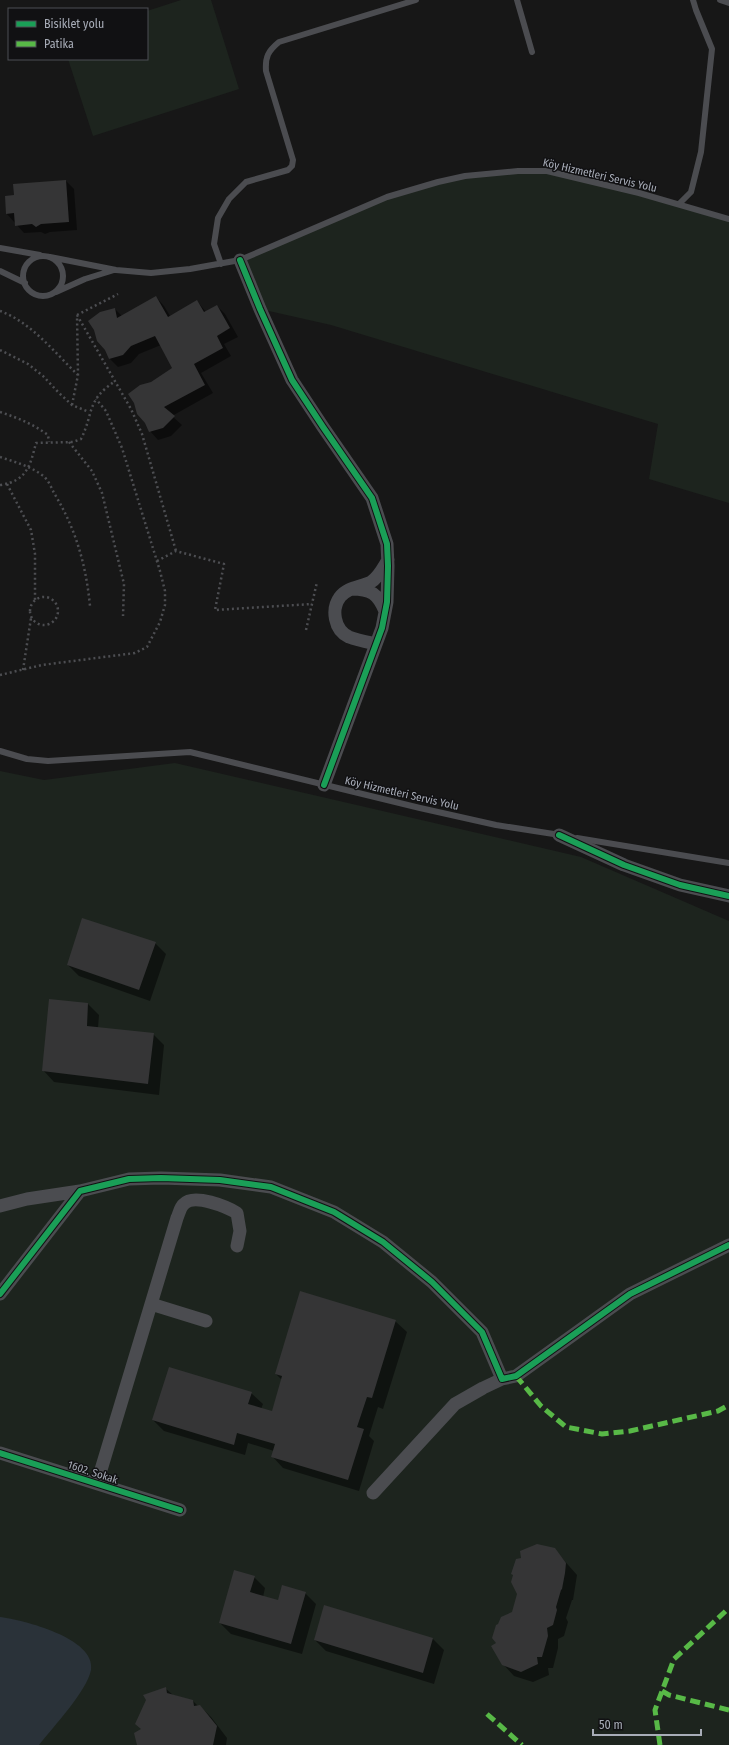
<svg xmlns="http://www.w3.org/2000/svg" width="729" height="1745" viewBox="0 0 729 1745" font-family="'Fira Sans Condensed',sans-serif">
<rect width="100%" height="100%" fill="#171717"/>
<path fill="#1d241e" d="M 181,0 L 211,0 L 239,89 L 93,136 L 68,59 L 147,59 L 147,11 Z
M 547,171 L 729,219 L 729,503 L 649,479 L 658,424 L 331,325 L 260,309 L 240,260 L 387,197 L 465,176 Z
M 175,763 L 581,857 L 729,921 L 729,1745 L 0,1745 L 0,771 L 44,780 Z"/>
<path fill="#2a3239" d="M 0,1617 C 23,1620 96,1638 91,1670 C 87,1691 53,1727 39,1745 L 0,1745 Z"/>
<path fill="#0007" d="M 66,181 L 74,189 L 77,230 L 50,232 L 45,234 L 41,232 L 24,233 L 6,213 L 15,196 Z
M 156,297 L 164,306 L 170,316 L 197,301 L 206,312 L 217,306 L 225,314 L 238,337 L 224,344 L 231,356 L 201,373 L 213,393 L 172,416 L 182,425 L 171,436 L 158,440 L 150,431 L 151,383 L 173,368 L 161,345 L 139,354 L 131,363 L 118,367 L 109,358 L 115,309 L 122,316 Z
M 155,943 L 166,954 L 150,1001 L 79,976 L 68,965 Z
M 88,1004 L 99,1015 L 98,1028 L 153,1034 L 164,1045 L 159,1095 L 54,1082 L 43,1070 Z
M 395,1321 L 407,1332 L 383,1409 L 378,1407 L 369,1436 L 374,1441 L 359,1491 L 283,1468 L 272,1456 L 274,1451 L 248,1443 L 245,1455 L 164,1431 L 153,1420 L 251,1393 L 263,1404 L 261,1409 L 272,1413 L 282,1380 L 276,1374 Z
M 554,1549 L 577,1575 L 573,1600 L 572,1600 L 566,1618 L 568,1622 L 564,1636 L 558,1639 L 558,1648 L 553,1668 L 548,1668 L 549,1675 L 533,1682 L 514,1676 L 503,1664 L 497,1643 L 513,1613 Z
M 254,1577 L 265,1588 L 263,1597 L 278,1602 L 305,1593 L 316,1604 L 302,1654 L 231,1634 L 220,1623 Z
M 325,1606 L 433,1639 L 444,1650 L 434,1684 L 326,1651 L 315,1640 Z
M 165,1688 L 173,1695 L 193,1701 L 198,1706 L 200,1706 L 211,1717 L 227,1738 L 226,1745 L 138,1745 L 142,1729 Z"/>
<path fill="#353536" d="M 66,180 L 69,222 L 41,224 L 36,227 L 32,224 L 15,226 L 14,213 L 6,214 L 5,196 L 14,195 L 13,184 Z
M 156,296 L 168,317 L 197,300 L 204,312 L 217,305 L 230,328 L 217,336 L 223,348 L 194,364 L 205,385 L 164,407 L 175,416 L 163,428 L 149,432 L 145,423 L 137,414 L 134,403 L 128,394 L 140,385 L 151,382 L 172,368 L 155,336 L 131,346 L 123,355 L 109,359 L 105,350 L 97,341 L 94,330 L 88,321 L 100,312 L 115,308 L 117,318 Z
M 82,918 L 156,942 L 139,990 L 67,965 Z
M 49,999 L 88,1003 L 87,1026 L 154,1033 L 148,1084 L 42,1071 Z
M 300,1291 L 396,1320 L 372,1398 L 367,1397 L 357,1427 L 364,1429 L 348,1480 L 271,1457 L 275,1444 L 237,1433 L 234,1445 L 152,1420 L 169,1367 L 252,1392 L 248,1404 L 272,1411 L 282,1376 L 275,1374 Z
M 537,1544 L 555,1548 L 566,1563 L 565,1573 L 562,1589 L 561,1590 L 556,1607 L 557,1610 L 553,1625 L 547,1628 L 548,1636 L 542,1657 L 537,1657 L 538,1664 L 521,1672 L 502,1665 L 491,1646 L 496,1643 L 492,1638 L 496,1625 L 498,1624 L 501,1617 L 512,1612 L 517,1594 L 511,1582 L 513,1575 L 511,1574 L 516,1559 L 521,1558 L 520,1551 Z
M 234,1570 L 255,1576 L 250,1592 L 278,1600 L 282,1585 L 306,1592 L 291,1644 L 219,1623 Z
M 324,1605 L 433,1638 L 423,1673 L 314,1640 Z
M 166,1687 L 167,1693 L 193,1700 L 194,1706 L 200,1705 L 217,1726 L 213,1745 L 137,1745 L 134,1733 L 141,1729 L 135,1724 L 146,1700 L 143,1695 Z"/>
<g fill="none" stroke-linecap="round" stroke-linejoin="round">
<path stroke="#4d4e52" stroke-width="2.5" stroke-dasharray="2 3" stroke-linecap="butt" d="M 0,311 C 31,322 55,353 78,375
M 77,315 L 131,409 L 142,434 L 176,551
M 77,315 L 118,294
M 0,350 L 28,364 L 43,376 L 59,393 L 72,405 L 89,412
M 72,405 L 78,375 L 77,316
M 0,412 C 18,418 33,424 48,435 L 49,442
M 69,442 L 92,471 L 102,493 L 124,584 L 123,616
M 0,457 C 15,462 30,466 42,475 C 48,479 51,487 54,493 C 76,529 86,565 90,606
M 7,484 L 31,530 L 35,554 L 35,600
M 0,485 C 27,481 30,466 36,443 L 73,442 L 81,439 C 94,413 86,401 114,382
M 157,561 L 176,551 L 224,564 L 215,610 L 312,604
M30 611a14 14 0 1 1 28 0a14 14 0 1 1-28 0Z
M 306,630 L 317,582
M 23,670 L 31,618
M 0,675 L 42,665 L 135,653 L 147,647 L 160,622 L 165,605 L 165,591 L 160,571 L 122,448 L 106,411 L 96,399"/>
<path stroke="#4b4c50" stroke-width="6" d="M 517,0 L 532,52
M 720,0 L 729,3
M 679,204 L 691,192 L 701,152 L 712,49 L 696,10 L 693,0
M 0,248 L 40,255
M23 276a20 20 0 1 1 40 0a20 20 0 1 1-40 0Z
M 50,257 L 116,270 L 151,273 L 190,269 L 240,260 L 387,197 L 438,182 L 465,176 L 518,171 L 547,171 L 639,193 L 729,219
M 221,264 L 214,244 L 218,218 L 229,199 L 246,182 L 288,170 L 292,166 L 293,160 L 266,71 C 265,57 268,51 279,42 L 416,0
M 0,271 L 25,283
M 56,292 L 85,279 L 114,270
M 0,751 L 27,759 L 48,761 L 190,752 L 420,808 L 496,825 L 560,835
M 577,838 L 729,863"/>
<path stroke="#4b4c50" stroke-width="13" d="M 240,260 L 260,309 L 292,380 L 323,427 L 372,498 L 387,544 L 388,566 L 387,602 L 382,628 L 324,785
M 352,589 C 371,589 378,594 385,611
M 376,644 C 367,642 357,640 349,637 C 334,630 331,609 340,597 C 347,587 361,587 371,582 C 379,577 383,568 388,560
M 559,835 L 624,865 L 680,885 L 729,896
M 0,1206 L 27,1199 L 80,1191
M 0,1294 L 80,1191 L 129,1179 L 161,1178 L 220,1180 L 271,1187 L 334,1212 L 383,1242 L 432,1282 L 482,1332 L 502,1379 L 516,1376 L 630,1294 L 729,1245
M 151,1304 L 206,1321
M 0,1453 L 180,1510
M 97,1483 L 177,1218 C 179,1214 180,1207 184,1204 C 194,1193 227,1207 237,1213 L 240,1231 L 237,1246
M 373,1493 L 455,1404 L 483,1388 L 502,1379"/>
<path stroke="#58b947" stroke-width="5" stroke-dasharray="10 5" stroke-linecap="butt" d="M 516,1376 L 541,1406 L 566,1427 L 602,1434 L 630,1431 L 718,1411 L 729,1405
M 662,1691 L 669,1695 L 729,1710
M 487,1714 L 522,1745
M 660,1745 L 655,1710 L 674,1659 L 729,1608"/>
<defs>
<path id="cycleway" d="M 240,260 L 260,309 L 292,380 L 323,427 L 372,498 L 387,544 L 388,566 L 387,602 L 382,628 L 324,785
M 559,835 L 624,865 L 680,885 L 729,896
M 0,1294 L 80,1191 L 129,1179 L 161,1178 L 220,1180 L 271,1187 L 334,1212 L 383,1242 L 432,1282 L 482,1332 L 502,1379 L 516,1376 L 630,1294 L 729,1245
M 0,1453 L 180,1510"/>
</defs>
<use href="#cycleway" stroke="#111113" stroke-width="8"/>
<use href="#cycleway" stroke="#1a9f57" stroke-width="6"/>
</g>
<g text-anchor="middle" stroke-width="3" stroke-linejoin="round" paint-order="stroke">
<g font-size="11" fill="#a8adb8" stroke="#111113">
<text transform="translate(600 175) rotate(13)" y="4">Köy Hizmetleri Servis Yolu</text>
<text transform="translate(402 793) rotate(13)" y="4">Köy Hizmetleri Servis Yolu</text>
<text transform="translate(93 1472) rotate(18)" y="4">1602. Sokak</text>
</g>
</g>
<rect x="8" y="8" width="140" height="52" fill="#111113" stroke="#4d4f55"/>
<rect x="16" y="21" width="20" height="6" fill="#1a9f57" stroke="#4d4f55"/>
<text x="44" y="28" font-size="12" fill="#a8adb8">Bisiklet yolu</text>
<rect x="16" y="41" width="20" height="6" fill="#58b947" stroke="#4d4f55"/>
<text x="44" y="48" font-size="12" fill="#a8adb8">Patika</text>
<path d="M593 1729v6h108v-6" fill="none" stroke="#a8adb8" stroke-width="2"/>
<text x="599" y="1729" font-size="12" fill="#a8adb8" stroke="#111113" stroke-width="3" paint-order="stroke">50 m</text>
</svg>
